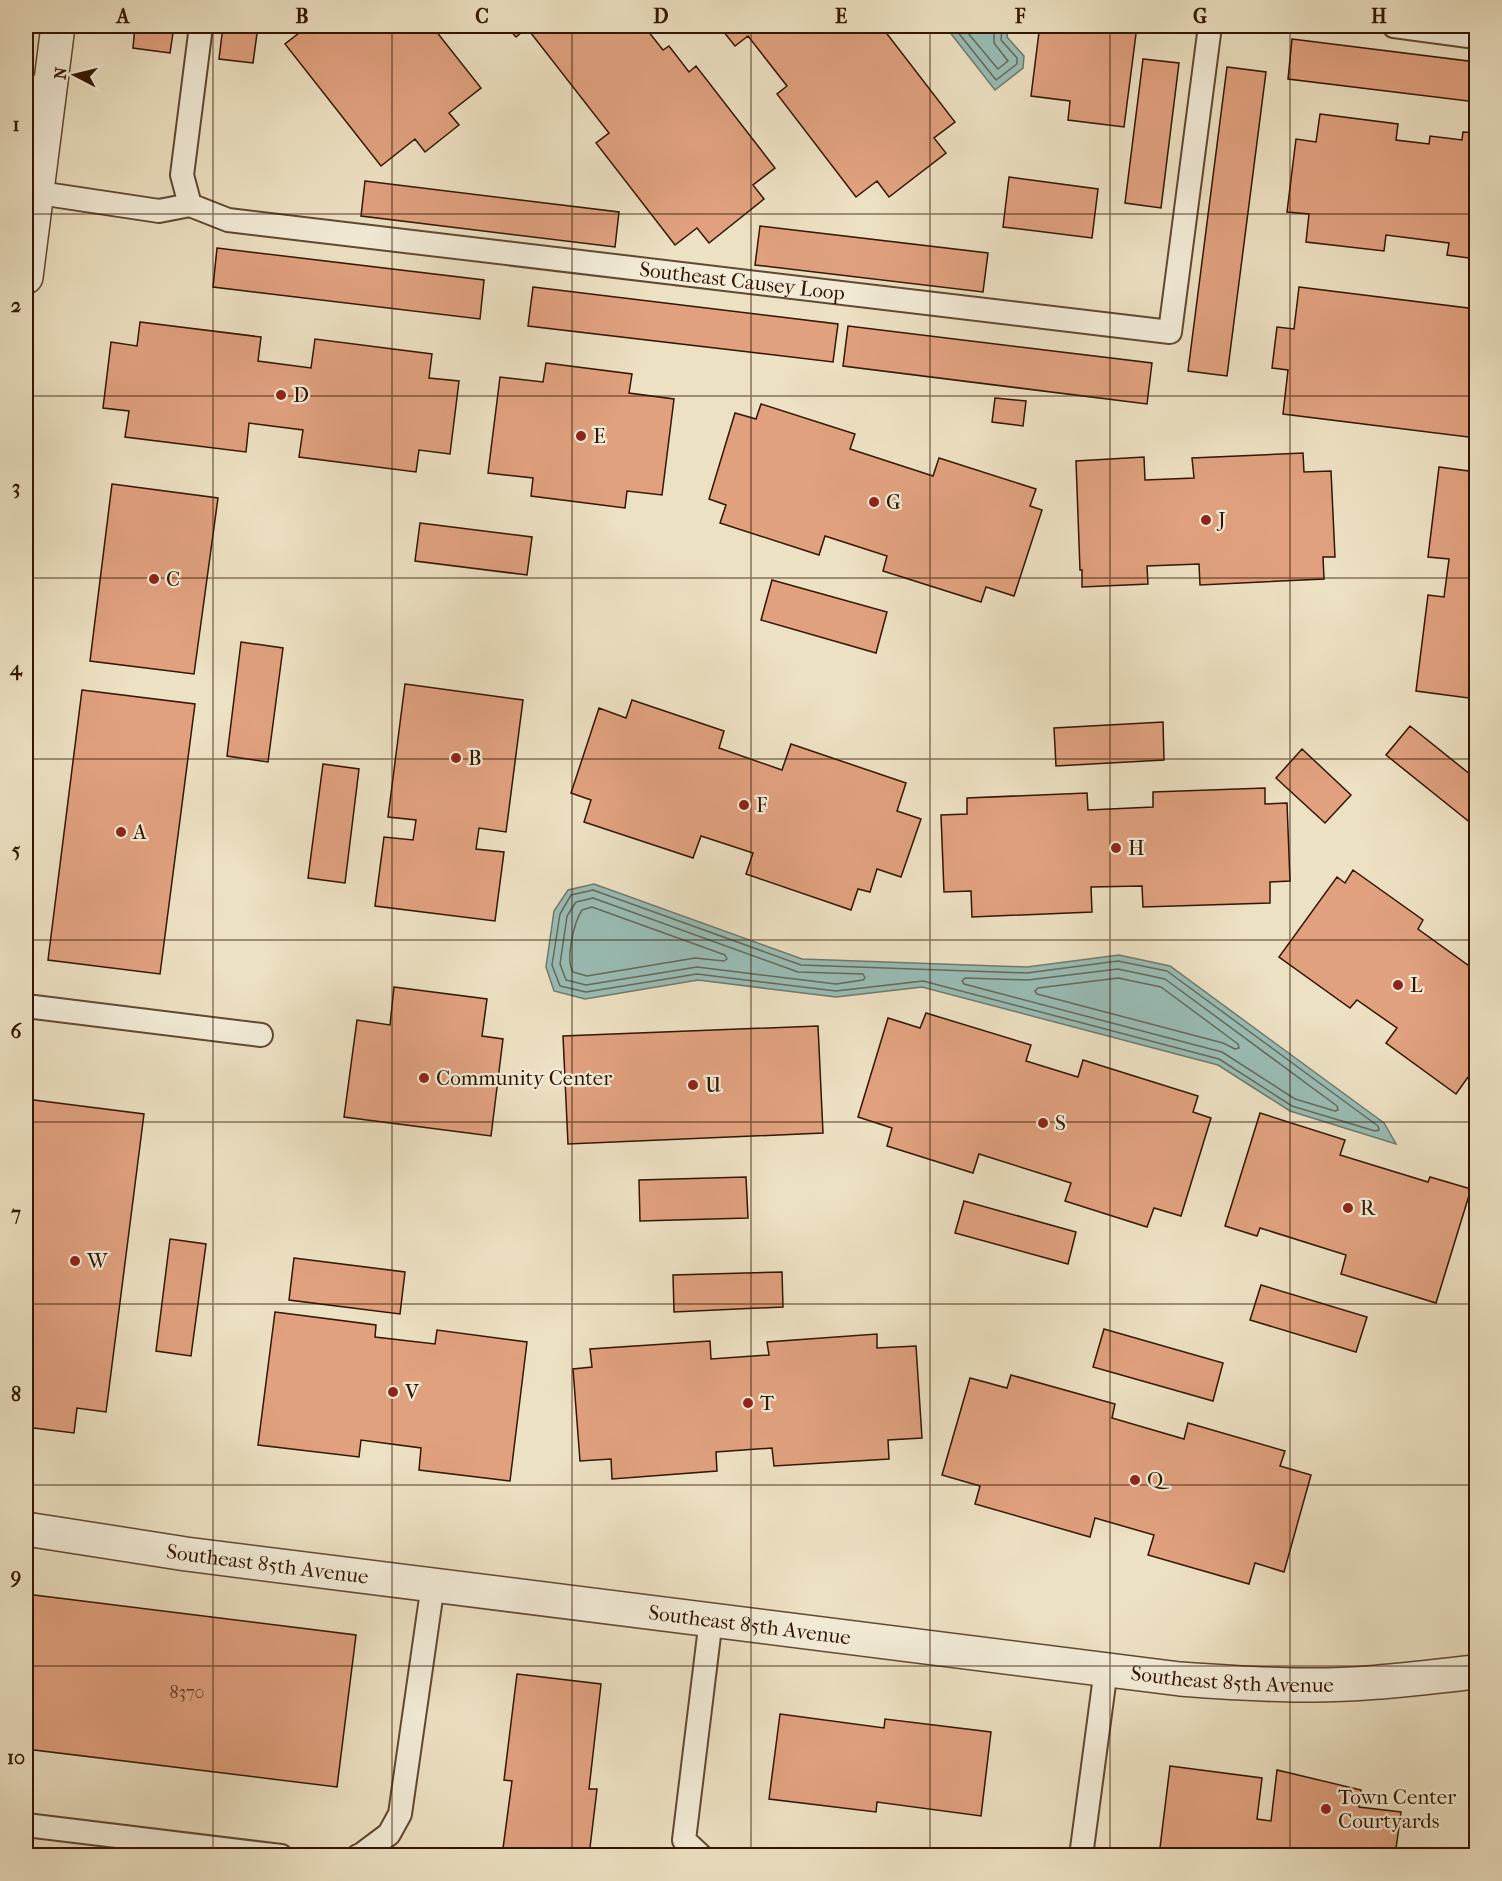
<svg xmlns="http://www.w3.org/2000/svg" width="1502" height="1881" viewBox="0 0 1502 1881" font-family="'IM FELL French Canon',serif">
<rect width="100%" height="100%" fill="#ede1c3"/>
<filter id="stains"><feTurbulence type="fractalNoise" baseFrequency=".00333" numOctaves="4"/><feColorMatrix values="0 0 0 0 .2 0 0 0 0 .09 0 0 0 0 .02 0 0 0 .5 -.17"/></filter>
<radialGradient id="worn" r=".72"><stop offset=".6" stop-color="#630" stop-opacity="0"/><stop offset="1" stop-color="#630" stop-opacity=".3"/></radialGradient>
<path fill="#99bdb6" stroke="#6f7a6d" stroke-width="1.5" d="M 945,26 L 1008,26 L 1007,37 L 1024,56 L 1023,68 L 995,90 Z
M 594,884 L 802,959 L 1027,967 L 1119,955 L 1170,966 L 1384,1123 L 1396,1144 L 1290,1111 L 1218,1065 L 922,987 L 836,997 L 698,980 L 585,999 L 554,991 L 546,967 L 554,911 L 568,890 Z"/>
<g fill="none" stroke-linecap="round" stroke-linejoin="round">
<path stroke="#65695b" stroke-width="1.5" d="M 953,26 L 996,80 L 1017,64 L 1017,58 L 1001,40 L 1002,26
M 962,26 L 998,69 L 1008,61 L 994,43 L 994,26
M 593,890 L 801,965 L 1027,973 L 1118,961 L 1167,971 L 1378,1126 L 1379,1130 L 1375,1131 L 1292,1106 L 1219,1059 L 923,981 L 836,991 L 697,974 L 586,992 L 560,986 L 552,965 L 560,914 L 571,895 Z
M 593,898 L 798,972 L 863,974 L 865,978 L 863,980 L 836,984 L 697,967 L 586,985 L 566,980 L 560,964 L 567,916 L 576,902 Z
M 592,907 L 725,955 L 727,959 L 724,961 L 695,958 L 587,976 L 573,972 C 565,960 574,922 582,910 Z
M 1118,969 L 1165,979 L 1337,1106 L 1338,1110 L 1335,1111 L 1295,1099 L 1222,1052 L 964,984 L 962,981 L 965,978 L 1028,980 Z
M 1118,978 L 1161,987 L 1238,1044 L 1239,1048 L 1235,1049 L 1223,1043 L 1037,994 L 1035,991 L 1038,988 Z"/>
</g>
<path fill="#e1a17f" stroke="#311500" stroke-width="1.5" d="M 135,26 L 174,26 L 170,53 L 133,48 Z
M 223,26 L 258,26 L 253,63 L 219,59 Z
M 308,26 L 432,26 L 481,88 L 449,113 L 459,125 L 425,152 L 415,139 L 381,166 L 285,44 Z
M 506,26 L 644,26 L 663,50 L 669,46 L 689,72 L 696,66 L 775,168 L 753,185 L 764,199 L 709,243 L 697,228 L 675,245 L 596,143 L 609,133 L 527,28 L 516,37 Z
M 719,26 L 881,26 L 955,122 L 934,138 L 946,153 L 889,197 L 877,181 L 856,197 L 777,94 L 787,86 L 748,36 L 735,46 Z
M 1036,26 L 1137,26 L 1124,127 L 1068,120 L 1070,101 L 1031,96 L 1039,32 L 1035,31 Z
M 1292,39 L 1476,62 L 1476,102 L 1288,79 Z
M 1143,59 L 1179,63 L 1161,208 L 1125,203 Z
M 1227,67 L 1266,72 L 1227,376 L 1188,371 Z
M 1320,114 L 1398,124 L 1396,140 L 1429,144 L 1430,136 L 1462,140 L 1463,132 L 1476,133 L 1476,259 L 1447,255 L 1449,243 L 1386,235 L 1384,251 L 1306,242 L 1309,214 L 1287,212 L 1296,139 L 1316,142 Z
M 1009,177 L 1098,189 L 1092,238 L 1003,227 Z
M 365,181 L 619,212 L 615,247 L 361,216 Z
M 760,226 L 988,253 L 983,292 L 755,265 Z
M 217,248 L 484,280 L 480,319 L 213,287 Z
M 533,287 L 838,324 L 833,362 L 528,326 Z
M 1299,287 L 1476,309 L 1476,438 L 1283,414 L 1288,370 L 1272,368 L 1277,327 L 1294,329 Z
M 140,322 L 261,337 L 258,361 L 311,368 L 315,339 L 432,354 L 429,378 L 459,381 L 450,454 L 419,450 L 416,472 L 299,457 L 303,430 L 249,423 L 246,452 L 125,437 L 129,411 L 103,408 L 111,342 L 137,346 Z
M 848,326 L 1152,363 L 1147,404 L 843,366 Z
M 546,363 L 632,374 L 629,393 L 674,399 L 662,495 L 627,491 L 625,508 L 531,496 L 533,478 L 488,473 L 500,377 L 543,382 Z
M 995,398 L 1026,401 L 1023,426 L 992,422 Z
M 761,404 L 855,434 L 850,449 L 933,476 L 939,458 L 1036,489 L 1030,506 L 1042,510 L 1014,596 L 986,587 L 981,602 L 883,571 L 887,556 L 825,536 L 819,555 L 720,523 L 726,505 L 709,499 L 735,413 L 756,419 Z
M 1303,453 L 1304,472 L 1331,471 L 1335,557 L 1323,557 L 1324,579 L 1200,585 L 1199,564 L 1147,566 L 1148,584 L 1082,587 L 1082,570 L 1080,570 L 1076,461 L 1144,457 L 1145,480 L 1194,478 L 1192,458 Z
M 1439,467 L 1476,472 L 1476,699 L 1416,691 L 1428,595 L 1444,597 L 1449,559 L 1428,557 Z
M 112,484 L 218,498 L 194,674 L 90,661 Z
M 420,523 L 532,537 L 527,575 L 415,561 Z
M 772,580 L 887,612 L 876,653 L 761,620 Z
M 241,642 L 283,648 L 268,762 L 227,756 Z
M 405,684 L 523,700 L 506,832 L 479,828 L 476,849 L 504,852 L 495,921 L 375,906 L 384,837 L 413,840 L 416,820 L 388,817 Z
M 82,690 L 195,704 L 160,974 L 48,960 Z
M 632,700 L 724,731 L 719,748 L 782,770 L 791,744 L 906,783 L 897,811 L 921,819 L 901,877 L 877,869 L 870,892 L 858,889 L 851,910 L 746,874 L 753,853 L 701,836 L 693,858 L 584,822 L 591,800 L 571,793 L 599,708 L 626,718 Z
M 1163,722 L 1164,760 L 1056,766 L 1054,728 Z
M 1410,726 L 1476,779 L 1476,819 L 1472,824 L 1386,755 Z
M 1302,749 L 1351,795 L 1325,823 L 1276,778 Z
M 323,764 L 359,769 L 345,883 L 308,878 Z
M 1265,788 L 1265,804 L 1287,803 L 1290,881 L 1270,882 L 1270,903 L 1143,907 L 1142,886 L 1091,887 L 1092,912 L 972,917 L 971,891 L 944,892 L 941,815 L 967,814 L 967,798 L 1087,793 L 1088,810 L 1153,807 L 1153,792 Z
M 1353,870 L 1423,920 L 1418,929 L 1476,971 L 1476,1066 L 1456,1094 L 1386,1043 L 1397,1028 L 1357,1000 L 1350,1008 L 1279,957 L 1337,877 L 1345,883 Z
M 394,987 L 487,999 L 482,1036 L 503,1039 L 491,1136 L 344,1117 L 357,1020 L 390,1025 Z
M 926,1013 L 1031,1045 L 1026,1061 L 1078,1077 L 1083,1060 L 1198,1096 L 1193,1112 L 1211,1118 L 1181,1216 L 1154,1208 L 1147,1227 L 1065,1201 L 1071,1183 L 979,1154 L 973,1173 L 887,1146 L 892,1128 L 858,1117 L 888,1018 L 920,1028 Z
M 818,1026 L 823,1133 L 568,1144 L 563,1036 Z
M 26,1099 L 144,1114 L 106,1412 L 77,1408 L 74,1433 L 26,1427 Z
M 1260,1113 L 1345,1140 L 1340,1155 L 1428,1182 L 1430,1177 L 1471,1189 L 1436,1303 L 1341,1274 L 1346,1255 L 1260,1228 L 1257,1236 L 1225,1226 Z
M 746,1177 L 748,1218 L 640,1221 L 639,1180 Z
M 964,1201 L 1076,1232 L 1068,1264 L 955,1233 Z
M 170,1239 L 206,1244 L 191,1356 L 156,1351 Z
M 294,1258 L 405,1272 L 400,1314 L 289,1300 Z
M 782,1272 L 783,1307 L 674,1312 L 673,1275 Z
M 1261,1285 L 1367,1317 L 1356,1352 L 1250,1320 Z
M 275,1312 L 376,1325 L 375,1337 L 435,1344 L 437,1330 L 527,1342 L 510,1481 L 419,1470 L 421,1448 L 361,1440 L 359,1457 L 258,1445 Z
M 1476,1323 L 1476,1407 L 1471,1324 Z
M 1104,1329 L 1223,1363 L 1213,1401 L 1093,1367 Z
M 877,1334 L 877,1348 L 916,1346 L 922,1438 L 888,1440 L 889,1459 L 774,1466 L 772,1448 L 716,1452 L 717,1471 L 612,1479 L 611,1459 L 580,1461 L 573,1369 L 592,1367 L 590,1349 L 710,1341 L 711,1359 L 769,1355 L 767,1342 Z
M 1011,1375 L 1115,1404 L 1112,1418 L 1184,1439 L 1188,1423 L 1285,1451 L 1280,1466 L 1311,1475 L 1284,1572 L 1255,1563 L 1249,1584 L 1148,1555 L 1154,1535 L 1095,1518 L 1090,1537 L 975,1504 L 980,1486 L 942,1475 L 970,1378 L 1007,1388 Z
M 26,1594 L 356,1635 L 337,1787 L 26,1749 Z
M 517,1674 L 601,1684 L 589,1789 L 597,1789 L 589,1856 L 502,1856 L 512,1781 L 504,1780 Z
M 780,1714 L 884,1728 L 885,1719 L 991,1732 L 981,1816 L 877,1802 L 876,1812 L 769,1799 Z
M 1170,1766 L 1262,1778 L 1257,1819 L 1271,1821 L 1277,1770 L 1361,1790 L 1359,1807 L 1401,1812 L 1395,1856 L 1159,1856 Z"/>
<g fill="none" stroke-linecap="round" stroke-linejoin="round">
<defs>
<g id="service">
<path id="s1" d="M 201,26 L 182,175 L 190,205 L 228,220 L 1170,332 L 1210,26"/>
<path d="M 1394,26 L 1476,37"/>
<path d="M 26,87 L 50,86"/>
<path d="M 26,191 L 159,211 L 190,205"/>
<path d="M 26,1006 L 261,1035"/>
<path d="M 26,1825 L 281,1856"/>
<path d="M 358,1856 L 361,1855 L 389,1834 L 400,1814 L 433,1584"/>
<path d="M 701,1856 L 684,1840 L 711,1619"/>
<path d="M 1081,1856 L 1106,1669"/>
</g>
<g id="tertiary">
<path d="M 26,277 L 58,26"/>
<path id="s2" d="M 26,1529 L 186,1554 L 1180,1679 C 1221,1682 1262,1685 1303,1685 C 1361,1686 1419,1678 1476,1672"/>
</g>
</defs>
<use href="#service" stroke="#604831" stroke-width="26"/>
<use href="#tertiary" stroke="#604831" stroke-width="36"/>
<use href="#service" stroke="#f3ecd8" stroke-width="22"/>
<use href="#tertiary" stroke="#f3ecd8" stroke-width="33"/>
</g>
<path fill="none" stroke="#311500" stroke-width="1.5" stroke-opacity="0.55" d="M 213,26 L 213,1856M 392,26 L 392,1856M 572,26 L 572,1856M 751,26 L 751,1856M 930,26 L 930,1856M 1110,26 L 1110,1856M 1290,26 L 1290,1856M 26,214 L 1476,214M 26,396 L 1476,396M 26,578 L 1476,578M 26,759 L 1476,759M 26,940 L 1476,940M 26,1122 L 1476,1122M 26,1304 L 1476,1304M 26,1485 L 1476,1485M 26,1666 L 1476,1666"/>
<g fill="#8f2418" stroke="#f3ecd8" stroke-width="2">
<circle cx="281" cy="395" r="6"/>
<circle cx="581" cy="436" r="6"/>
<circle cx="874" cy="502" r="6"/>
<circle cx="1206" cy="520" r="6"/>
<circle cx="154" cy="579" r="6"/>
<circle cx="456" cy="758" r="6"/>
<circle cx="744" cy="805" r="6"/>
<circle cx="121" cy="832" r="6"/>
<circle cx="1116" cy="848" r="6"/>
<circle cx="1398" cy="985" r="6"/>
<circle cx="424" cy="1078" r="6"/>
<circle cx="693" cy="1085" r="6"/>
<circle cx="1043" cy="1123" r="6"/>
<circle cx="1348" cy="1208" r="6"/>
<circle cx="75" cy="1261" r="6"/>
<circle cx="393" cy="1392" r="6"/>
<circle cx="748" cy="1403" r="6"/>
<circle cx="1135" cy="1480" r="6"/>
<circle cx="1326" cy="1809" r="6"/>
</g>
<g text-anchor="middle" stroke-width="4.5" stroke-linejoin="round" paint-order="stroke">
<g font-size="18" fill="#5d3820">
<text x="187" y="1698">8370</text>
</g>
<g font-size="21" fill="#311500" stroke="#f3ecd8">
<text dy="7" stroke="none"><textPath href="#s1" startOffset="740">Southeast Causey Loop</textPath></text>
<text dy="7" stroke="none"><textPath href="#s2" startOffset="244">Southeast 85th Avenue</textPath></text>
<text dy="7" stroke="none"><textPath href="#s2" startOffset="730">Southeast 85th Avenue</textPath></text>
<text dy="7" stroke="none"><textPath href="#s2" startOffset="1216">Southeast 85th Avenue</textPath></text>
</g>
<g font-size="21" fill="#311500" stroke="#f3ecd8" text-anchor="start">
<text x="293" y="402">D</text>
<text x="593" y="443">E</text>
<text x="886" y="509">G</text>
<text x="1218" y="527">J</text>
<text x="166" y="586">C</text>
<text x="468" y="765">B</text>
<text x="756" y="812">F</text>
<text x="133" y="839">A</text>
<text x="1128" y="855">H</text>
<text x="1410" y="992">L</text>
<text x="436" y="1085">Community Center</text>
<text x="705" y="1092">U</text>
<text x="1055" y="1130">S</text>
<text x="1360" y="1215">R</text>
<text x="87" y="1268">W</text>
<text x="405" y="1399">V</text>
<text x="760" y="1410">T</text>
<text x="1147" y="1487">Q</text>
<text x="1338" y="1804">Town Center<tspan x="1338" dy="24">Courtyards</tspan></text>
</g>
</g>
<rect width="1502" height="1881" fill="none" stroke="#ede1c3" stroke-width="66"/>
<g transform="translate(75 75) rotate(277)" stroke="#f3ecd8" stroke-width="4.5" paint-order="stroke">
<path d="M0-4.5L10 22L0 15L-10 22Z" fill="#311500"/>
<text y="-9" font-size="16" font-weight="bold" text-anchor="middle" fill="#311500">N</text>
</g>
<rect x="33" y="33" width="1436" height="1815" fill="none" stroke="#311500" stroke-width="2"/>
<g font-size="20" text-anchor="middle" font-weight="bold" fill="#311500">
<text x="123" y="23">A</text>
<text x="302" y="23">B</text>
<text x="482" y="23">C</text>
<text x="661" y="23">D</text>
<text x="841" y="23">E</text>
<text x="1020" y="23">F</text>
<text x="1200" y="23">G</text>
<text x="1379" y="23">H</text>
<text x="16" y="131">1</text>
<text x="16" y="312">2</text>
<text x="16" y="494">3</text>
<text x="16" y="675">4</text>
<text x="16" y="857">5</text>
<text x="16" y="1038">6</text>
<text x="16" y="1220">7</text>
<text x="16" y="1401">8</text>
<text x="16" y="1583">9</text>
<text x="16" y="1764">10</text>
</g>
<rect width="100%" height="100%" filter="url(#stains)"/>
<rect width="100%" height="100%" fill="url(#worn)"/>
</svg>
